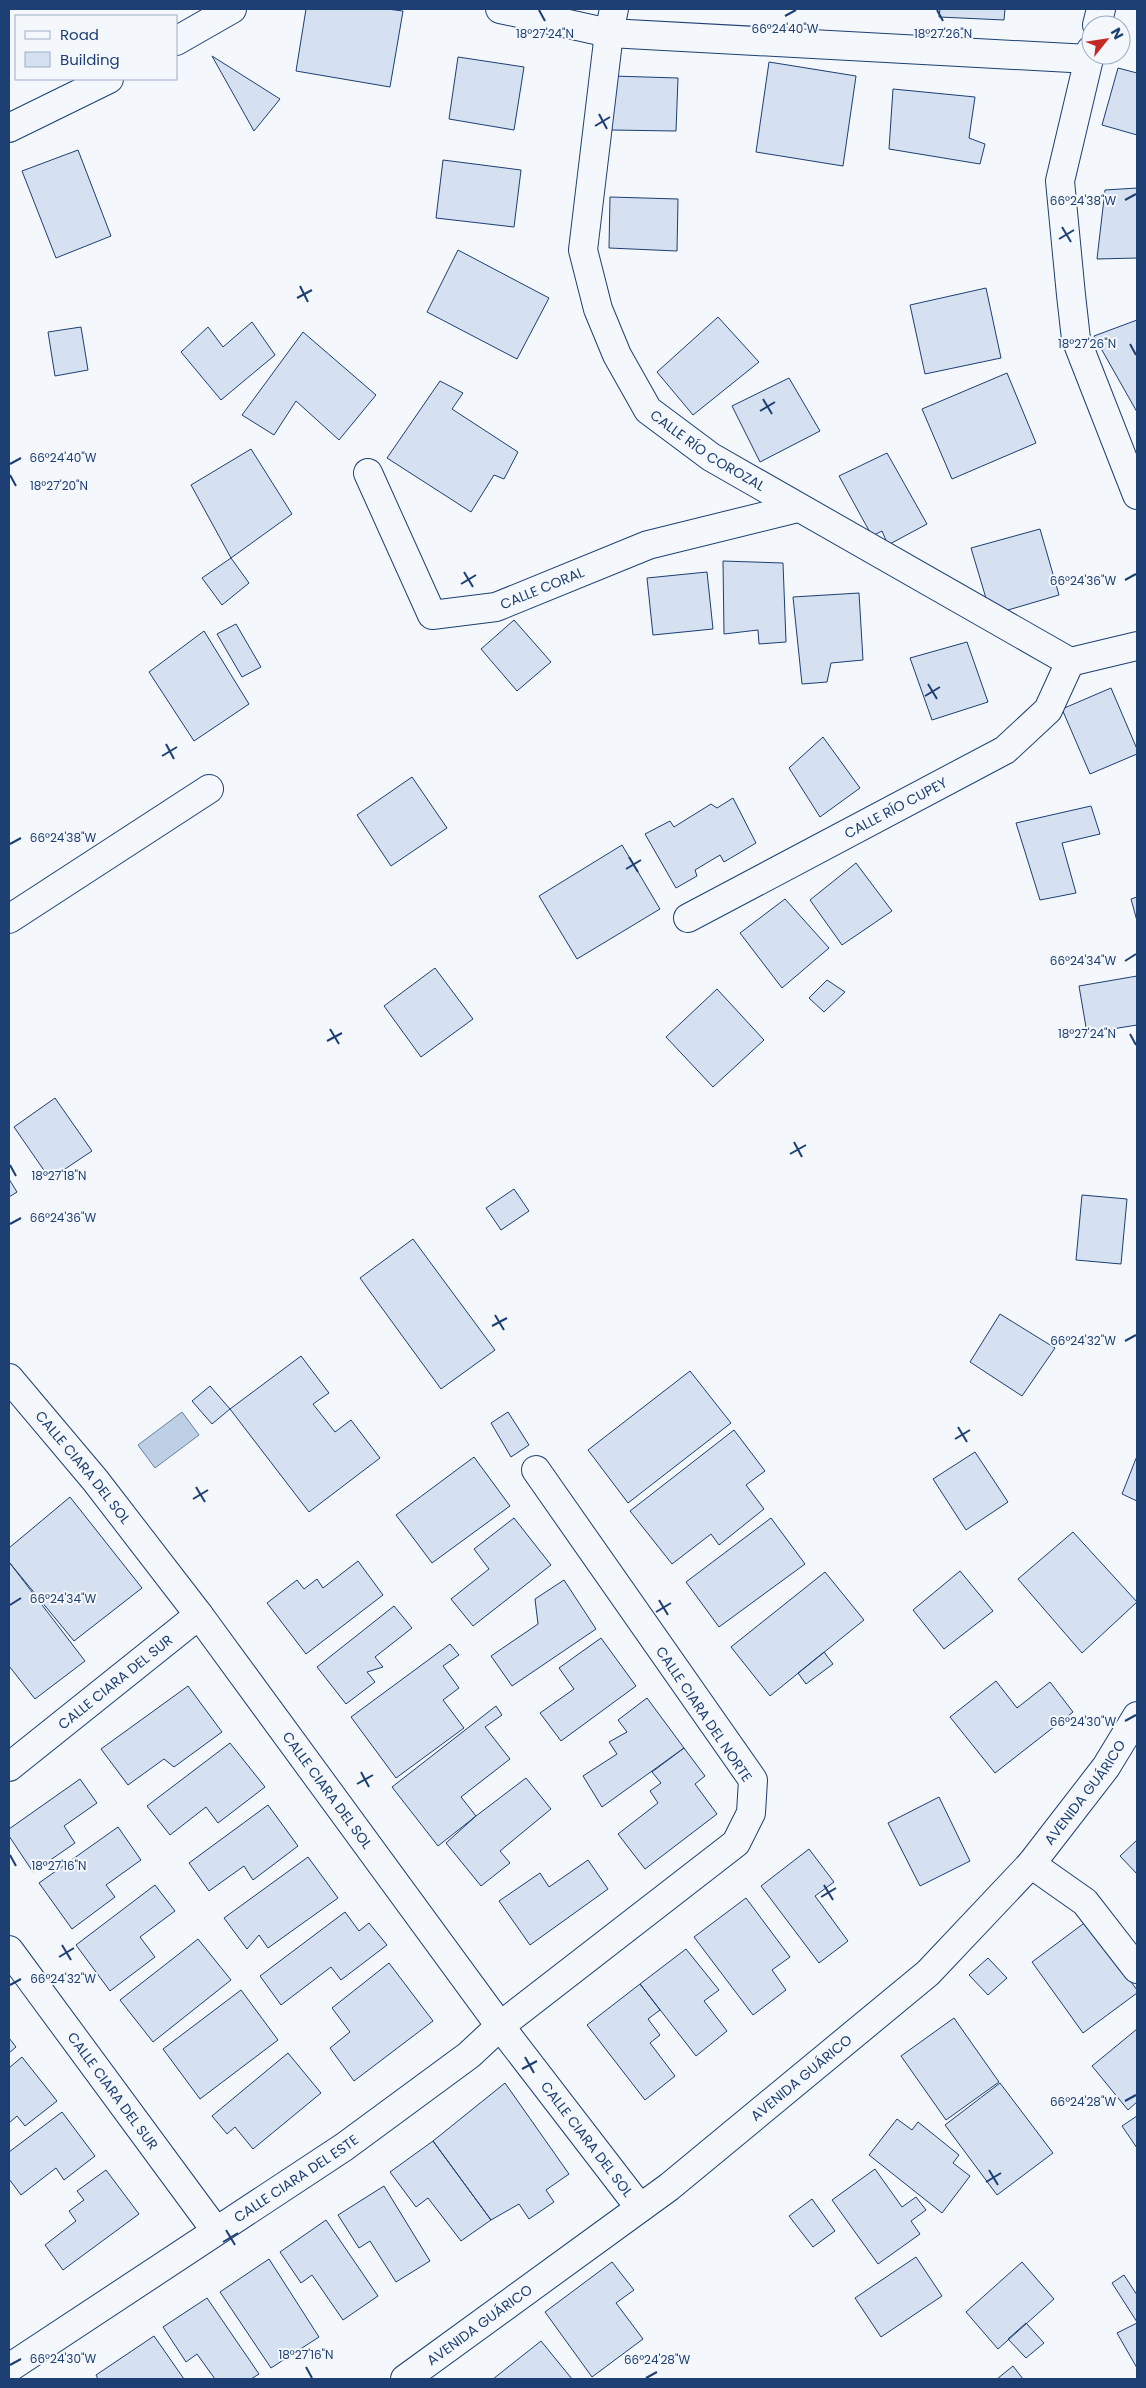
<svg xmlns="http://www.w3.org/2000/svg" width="1146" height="2388" viewBox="0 0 1146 2388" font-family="Poppins,sans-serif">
<rect width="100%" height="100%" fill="#f4f7fb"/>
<path fill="#bed0e5" stroke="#687fa3" d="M 182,1412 L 199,1435 L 155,1468 L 138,1445 Z"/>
<path fill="#d5e0f0" stroke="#1d3f73" d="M 306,9 L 387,9 L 403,11 L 390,87 L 296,71 Z
M 940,9 L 1005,9 L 1004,20 L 939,17 Z
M 212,56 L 280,99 L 254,131 Z
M 458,57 L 524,67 L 514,130 L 449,119 Z
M 769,62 L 856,76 L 843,166 L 756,152 Z
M 1118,68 L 1137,73 L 1137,135 L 1102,125 Z
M 612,76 L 678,78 L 676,131 L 611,130 Z
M 893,89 L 975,97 L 969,138 L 985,144 L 980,164 L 889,149 Z
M 78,150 L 111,236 L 56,258 L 22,171 Z
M 443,160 L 521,170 L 514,227 L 436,218 Z
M 1137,188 L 1137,258 L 1097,259 L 1105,190 Z
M 610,197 L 678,199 L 677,251 L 609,248 Z
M 458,250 L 549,298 L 517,359 L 427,312 Z
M 986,288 L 1001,358 L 925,374 L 910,305 Z
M 718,317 L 759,362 L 693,415 L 657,372 Z
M 1137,320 L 1137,412 L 1094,336 Z
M 252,322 L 275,355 L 221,400 L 181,352 L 208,327 L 223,347 Z
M 81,327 L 88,370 L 55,376 L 48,332 Z
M 303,332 L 376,395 L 339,440 L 296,401 L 274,435 L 242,415 Z
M 1007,373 L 1036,443 L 952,479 L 922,409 Z
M 789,378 L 820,431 L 760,462 L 732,406 Z
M 440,381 L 463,393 L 452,409 L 518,452 L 504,479 L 494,475 L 471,512 L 387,458 Z
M 251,449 L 292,514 L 231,558 L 191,485 Z
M 887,453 L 927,524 L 888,545 L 882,531 L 872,536 L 839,476 Z
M 1040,529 L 1059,595 L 991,615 L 971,548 Z
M 231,558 L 249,583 L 222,605 L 202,578 Z
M 723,561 L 783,563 L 786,642 L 759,644 L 758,630 L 724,634 Z
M 707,572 L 713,629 L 653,635 L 647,578 Z
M 859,593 L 863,660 L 831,663 L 827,682 L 802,684 L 793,597 Z
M 514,620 L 551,662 L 517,691 L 481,649 Z
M 236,624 L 261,667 L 242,677 L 217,634 Z
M 204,631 L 249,704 L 194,741 L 149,672 Z
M 967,642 L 988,702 L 932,720 L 910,658 Z
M 1111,688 L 1137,749 L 1137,754 L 1090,774 L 1062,709 Z
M 823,737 L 860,788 L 820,817 L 789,768 Z
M 412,777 L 447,828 L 391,866 L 357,815 Z
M 733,798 L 756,843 L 724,862 L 720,855 L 695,870 L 697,876 L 676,888 L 645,834 L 670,821 L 674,827 L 711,804 L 717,808 Z
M 1091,806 L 1100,834 L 1062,843 L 1076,893 L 1040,900 L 1016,823 Z
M 622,845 L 660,909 L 577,959 L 539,896 Z
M 856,863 L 892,911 L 842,945 L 810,900 Z
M 1137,897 L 1137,921 L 1131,899 Z
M 785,899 L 829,948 L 782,988 L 740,933 Z
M 435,968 L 473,1019 L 421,1057 L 384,1006 Z
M 1137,976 L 1137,1025 L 1087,1033 L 1079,986 Z
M 827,980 L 845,992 L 824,1012 L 809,998 Z
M 717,989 L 764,1040 L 713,1087 L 666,1037 Z
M 55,1098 L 92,1151 L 50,1179 L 14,1127 Z
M 9,1179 L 17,1192 L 9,1197 Z
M 514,1189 L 529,1211 L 501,1230 L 486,1208 Z
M 1082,1195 L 1127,1199 L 1121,1264 L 1076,1260 Z
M 413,1239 L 495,1350 L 441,1389 L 360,1278 Z
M 1000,1314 L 1055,1348 L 1022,1396 L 970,1362 Z
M 301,1356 L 329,1393 L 313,1404 L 335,1432 L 351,1420 L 380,1458 L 309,1512 L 230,1409 Z
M 690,1371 L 731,1423 L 628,1503 L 588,1450 Z
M 210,1386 L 230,1409 L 212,1424 L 192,1401 Z
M 508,1412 L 529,1445 L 511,1457 L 491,1423 Z
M 734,1430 L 765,1471 L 746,1485 L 764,1509 L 719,1545 L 711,1534 L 672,1564 L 630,1511 Z
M 975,1452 L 1008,1502 L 966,1530 L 933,1479 Z
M 1137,1456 L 1137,1501 L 1122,1494 Z
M 474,1457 L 510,1506 L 432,1563 L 396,1515 Z
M 70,1497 L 142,1588 L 74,1641 L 9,1562 L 9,1548 Z
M 514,1518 L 551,1565 L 473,1626 L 451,1599 L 489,1569 L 474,1549 Z
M 771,1518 L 805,1564 L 719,1627 L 686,1582 Z
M 1073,1532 L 1137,1602 L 1082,1653 L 1018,1579 Z
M 358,1561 L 383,1595 L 306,1654 L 267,1603 L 297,1580 L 304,1589 L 317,1579 L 323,1588 Z
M 9,1562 L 85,1661 L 35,1699 L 9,1666 Z
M 960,1571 L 993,1611 L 944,1649 L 913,1610 Z
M 825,1572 L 864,1620 L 770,1696 L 731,1647 Z
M 564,1580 L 596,1629 L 512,1686 L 491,1656 L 538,1624 L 535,1599 Z
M 394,1606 L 412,1628 L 375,1657 L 383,1667 L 367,1672 L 375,1682 L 346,1704 L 317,1667 Z
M 601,1638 L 636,1686 L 561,1741 L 540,1713 L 574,1689 L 559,1668 Z
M 450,1644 L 459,1655 L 443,1666 L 459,1688 L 443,1700 L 464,1728 L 396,1778 L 351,1717 Z
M 824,1652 L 833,1664 L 806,1684 L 798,1673 Z
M 996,1681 L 1017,1708 L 1050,1682 L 1073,1712 L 995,1773 L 950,1717 Z
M 188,1686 L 222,1732 L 174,1767 L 164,1759 L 128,1785 L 101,1749 Z
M 647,1698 L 684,1748 L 602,1807 L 583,1776 L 617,1754 L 609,1742 L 627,1732 L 618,1720 Z
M 496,1706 L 502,1715 L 485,1727 L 510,1759 L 461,1797 L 476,1816 L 438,1846 L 392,1787 Z
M 230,1743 L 265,1787 L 218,1823 L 206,1807 L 170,1835 L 147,1806 Z
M 684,1748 L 705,1776 L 695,1784 L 717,1814 L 645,1869 L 618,1834 L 658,1803 L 650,1791 L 661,1783 L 652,1772 Z
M 526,1778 L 551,1809 L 500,1851 L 510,1863 L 481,1886 L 446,1843 L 476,1816 Z
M 80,1779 L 97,1803 L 64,1826 L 75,1843 L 33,1872 L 9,1836 L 9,1829 Z
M 939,1797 L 970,1861 L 920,1886 L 888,1823 Z
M 268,1805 L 298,1846 L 253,1880 L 244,1866 L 209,1891 L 189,1863 Z
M 118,1827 L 141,1860 L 106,1885 L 115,1897 L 72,1929 L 39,1883 Z
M 1137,1840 L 1137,1874 L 1120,1856 Z
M 809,1849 L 834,1882 L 815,1896 L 848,1941 L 819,1963 L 761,1886 Z
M 308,1857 L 338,1898 L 268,1948 L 259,1935 L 247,1949 L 224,1918 Z
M 588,1860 L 608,1889 L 530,1945 L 499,1901 L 540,1873 L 549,1887 Z
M 155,1885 L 175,1911 L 140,1937 L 155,1957 L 110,1991 L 76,1945 Z
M 746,1898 L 790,1957 L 772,1970 L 786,1990 L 753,2015 L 694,1937 Z
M 345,1912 L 359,1931 L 369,1923 L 387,1945 L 341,1980 L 331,1967 L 281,2005 L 260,1976 Z
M 1087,1921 L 1137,1990 L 1137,1993 L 1083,2033 L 1032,1962 Z
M 198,1939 L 231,1980 L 153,2042 L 120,2000 Z
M 686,1949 L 719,1990 L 704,2001 L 727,2031 L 696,2056 L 640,1984 Z
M 988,1958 L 1007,1978 L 988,1995 L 969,1975 Z
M 389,1963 L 433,2021 L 354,2081 L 330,2048 L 350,2032 L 332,2008 Z
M 640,1984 L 660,2010 L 648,2019 L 660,2035 L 650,2043 L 675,2076 L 645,2100 L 587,2025 Z
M 241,1990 L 278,2040 L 200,2099 L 163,2049 Z
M 954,2018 L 999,2082 L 946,2120 L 901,2056 Z
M 1137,2029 L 1137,2102 L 1128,2110 L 1092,2066 Z
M 9,2038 L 16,2047 L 9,2053 Z
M 288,2053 L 321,2093 L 253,2149 L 235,2127 L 227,2134 L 212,2116 Z
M 22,2057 L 57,2101 L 25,2126 L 17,2116 L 9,2123 L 9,2068 Z
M 505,2083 L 569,2174 L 546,2190 L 554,2202 L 529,2219 L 519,2204 L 491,2220 L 433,2141 Z
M 1000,2083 L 1053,2153 L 997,2195 L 945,2125 Z
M 62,2112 L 95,2156 L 64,2180 L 56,2168 L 21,2195 L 9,2179 L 9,2152 Z
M 1137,2116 L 1137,2148 L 1122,2126 Z
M 897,2119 L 912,2130 L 918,2122 L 959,2155 L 953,2163 L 970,2176 L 942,2213 L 869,2155 Z
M 433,2141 L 491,2220 L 461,2241 L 428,2198 L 416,2207 L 390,2172 Z
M 875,2169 L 902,2207 L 916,2197 L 926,2210 L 911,2221 L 920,2234 L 878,2264 L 832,2200 Z
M 106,2170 L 139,2214 L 63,2270 L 45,2245 L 76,2221 L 69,2211 L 84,2200 L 77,2191 Z
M 384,2186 L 430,2261 L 396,2282 L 370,2241 L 359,2248 L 338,2215 Z
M 812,2199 L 835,2231 L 813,2247 L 789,2216 Z
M 326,2220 L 378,2296 L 343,2320 L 312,2275 L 301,2283 L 280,2252 Z
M 916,2257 L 942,2296 L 881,2337 L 855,2298 Z
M 269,2259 L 319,2337 L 271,2368 L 220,2292 Z
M 612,2262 L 634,2290 L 616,2303 L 643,2339 L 592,2377 L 545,2312 Z
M 1022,2262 L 1054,2299 L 998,2349 L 966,2312 Z
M 1124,2275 L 1137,2295 L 1137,2322 L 1112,2283 Z
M 207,2298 L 259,2374 L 251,2379 L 215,2379 L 197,2354 L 186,2362 L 163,2327 Z
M 1026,2323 L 1044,2343 L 1026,2358 L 1008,2339 Z
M 1137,2323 L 1137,2368 L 1117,2333 Z
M 154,2336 L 184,2379 L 98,2379 L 96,2375 Z
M 541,2341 L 572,2379 L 493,2379 Z
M 1013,2366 L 1023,2379 L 997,2379 Z"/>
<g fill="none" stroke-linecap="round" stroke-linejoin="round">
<defs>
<g id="minor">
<path d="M 500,9 L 609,33 L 1089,59"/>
<path id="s1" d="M 614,9 L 609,33 L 583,250 L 598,309 L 617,355 L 648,410 L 711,457 L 1070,662 L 1137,646"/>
<path d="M 1097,25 L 1101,9"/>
<path d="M 176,41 L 232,9"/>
<path d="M 1091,50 L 1060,181 L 1071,295 L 1076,339 L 1137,495"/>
<path d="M 9,128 L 109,79"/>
<path id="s2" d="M 368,473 L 432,615 L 496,607 L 648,545 L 798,508"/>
<path id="s3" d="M 688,918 L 1005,750 L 1048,710 L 1070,662"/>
<path d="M 9,919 L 209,789"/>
<path id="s4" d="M 9,1378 L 95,1480 L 199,1615 L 500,2026 L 640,2208"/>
<path id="s5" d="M 9,1767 L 199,1615"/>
<path d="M 1031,1864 L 1085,1902 L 1137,1969"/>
<path id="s6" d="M 9,1950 L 216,2231"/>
<path id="s7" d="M 9,2368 L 344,2147 L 469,2055 L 500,2026 L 736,1843 L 751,1813 L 753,1780 L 536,1470"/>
<path id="s8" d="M 405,2379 L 669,2187 L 928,1973 L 1031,1864 L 1106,1767 L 1137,1716"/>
</g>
</defs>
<use href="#minor" stroke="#1d3f73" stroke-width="30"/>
<use href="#minor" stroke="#f4f7fb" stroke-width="28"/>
</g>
<path fill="none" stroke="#1d3f73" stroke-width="2" d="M 539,10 L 545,21M 937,10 L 943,21M 785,16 L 796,10M 599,114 L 607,129M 595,126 L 610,117M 1125,200 L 1136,194M 1062,227 L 1071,242M 1059,239 L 1074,230M 300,286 L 308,302M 297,298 L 312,290M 1130,344 L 1136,355M 763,399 L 772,414M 760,411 L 775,402M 10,464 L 21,458M 10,475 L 16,486M 464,572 L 473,587M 1125,580 L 1136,574M 461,584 L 476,575M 928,684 L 937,699M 925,696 L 940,687M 166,744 L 174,759M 162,756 L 177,747M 10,844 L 21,838M 629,857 L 638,872M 626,869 L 641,860M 1125,961 L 1136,954M 330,1029 L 339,1044M 1130,1034 L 1136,1045M 327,1041 L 342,1033M 794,1142 L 802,1157M 790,1154 L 806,1145M 10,1165 L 16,1176M 10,1224 L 21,1218M 495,1315 L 504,1330M 492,1326 L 507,1318M 1125,1341 L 1136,1335M 958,1427 L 967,1442M 955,1439 L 970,1430M 196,1487 L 205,1502M 193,1499 L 208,1490M 659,1600 L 668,1615M 10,1605 L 21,1598M 656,1612 L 671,1603M 1125,1721 L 1136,1715M 361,1772 L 369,1787M 357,1784 L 373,1775M 10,1855 L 16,1866M 824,1885 L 833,1900M 821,1897 L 836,1888M 62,1945 L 71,1960M 59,1957 L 74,1948M 10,1985 L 21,1979M 525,2057 L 534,2073M 522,2069 L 537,2061M 1125,2101 L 1136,2095M 989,2170 L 998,2185M 986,2182 L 1001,2173M 226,2230 L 235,2245M 223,2242 L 238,2233M 10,2365 L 21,2359M 306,2367 L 312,2378M 646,2378 L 657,2372"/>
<g text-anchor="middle" stroke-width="4" stroke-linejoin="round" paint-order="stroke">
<g font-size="14" fill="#1d3f73" stroke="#f4f7fb">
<text dy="5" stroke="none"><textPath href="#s1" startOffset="489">CALLE RÍO COROZAL</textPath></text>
<text dy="5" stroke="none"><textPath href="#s2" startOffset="270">CALLE CORAL</textPath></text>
<text dy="5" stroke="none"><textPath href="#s3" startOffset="235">CALLE RÍO CUPEY</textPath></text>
<text dy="5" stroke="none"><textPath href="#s4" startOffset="116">CALLE CIARA DEL SOL</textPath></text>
<text dy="5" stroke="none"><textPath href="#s5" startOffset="136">CALLE CIARA DEL SUR</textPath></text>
<text transform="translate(704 1714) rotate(56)" y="5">CALLE CIARA DEL NORTE</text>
<text dy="5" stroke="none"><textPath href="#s4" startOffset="521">CALLE CIARA DEL SOL</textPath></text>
<text dy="5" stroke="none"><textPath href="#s8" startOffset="902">AVENIDA GUÁRICO</textPath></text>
<text dy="5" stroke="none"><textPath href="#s8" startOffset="498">AVENIDA GUÁRICO</textPath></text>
<text dy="5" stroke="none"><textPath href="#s6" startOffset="175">CALLE CIARA DEL SUR</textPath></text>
<text dy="5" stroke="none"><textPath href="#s4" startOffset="956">CALLE CIARA DEL SOL</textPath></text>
<text dy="5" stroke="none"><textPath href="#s7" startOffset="344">CALLE CIARA DEL ESTE</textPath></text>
<text dy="5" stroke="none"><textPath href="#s8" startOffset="92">AVENIDA GUÁRICO</textPath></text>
</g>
</g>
<g font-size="12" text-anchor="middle" fill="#1d3f73" stroke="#f4f7fb" stroke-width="4" stroke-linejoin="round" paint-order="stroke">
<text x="785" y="33">66°24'40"W</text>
<text x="545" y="38">18°27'24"N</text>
<text x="943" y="38">18°27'26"N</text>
<text x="1083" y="205">66°24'38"W</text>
<text x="1087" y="348">18°27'26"N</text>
<text x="63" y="462">66°24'40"W</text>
<text x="59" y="490">18°27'20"N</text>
<text x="1083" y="585">66°24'36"W</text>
<text x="63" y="842">66°24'38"W</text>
<text x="1083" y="965">66°24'34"W</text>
<text x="1087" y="1038">18°27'24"N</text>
<text x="59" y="1180">18°27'18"N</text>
<text x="63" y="1222">66°24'36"W</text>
<text x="1083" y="1345">66°24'32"W</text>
<text x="63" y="1603">66°24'34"W</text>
<text x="1083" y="1726">66°24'30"W</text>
<text x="59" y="1870">18°27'16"N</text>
<text x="63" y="1983">66°24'32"W</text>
<text x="1083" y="2106">66°24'28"W</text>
<text x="306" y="2359">18°27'16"N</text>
<text x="63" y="2363">66°24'30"W</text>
<text x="657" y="2364">66°24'28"W</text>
</g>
<rect width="1146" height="2388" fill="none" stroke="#1d3f73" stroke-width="20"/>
<rect x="15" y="15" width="162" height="65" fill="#f4f7fb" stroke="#9eadc5"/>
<rect x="25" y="31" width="25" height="8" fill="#f4f7fb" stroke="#9eadc5"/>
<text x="60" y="40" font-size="15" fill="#1d3f73">Road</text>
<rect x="25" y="52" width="25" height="15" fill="#d5e0f0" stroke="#9eadc5"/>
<text x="60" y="65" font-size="15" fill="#1d3f73">Building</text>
<g transform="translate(1106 40) rotate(60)"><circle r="24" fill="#f4f7fb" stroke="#9eadc5"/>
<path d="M0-4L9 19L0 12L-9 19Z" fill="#c62828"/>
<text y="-8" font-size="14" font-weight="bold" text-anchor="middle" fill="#1d3f73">N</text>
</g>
</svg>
